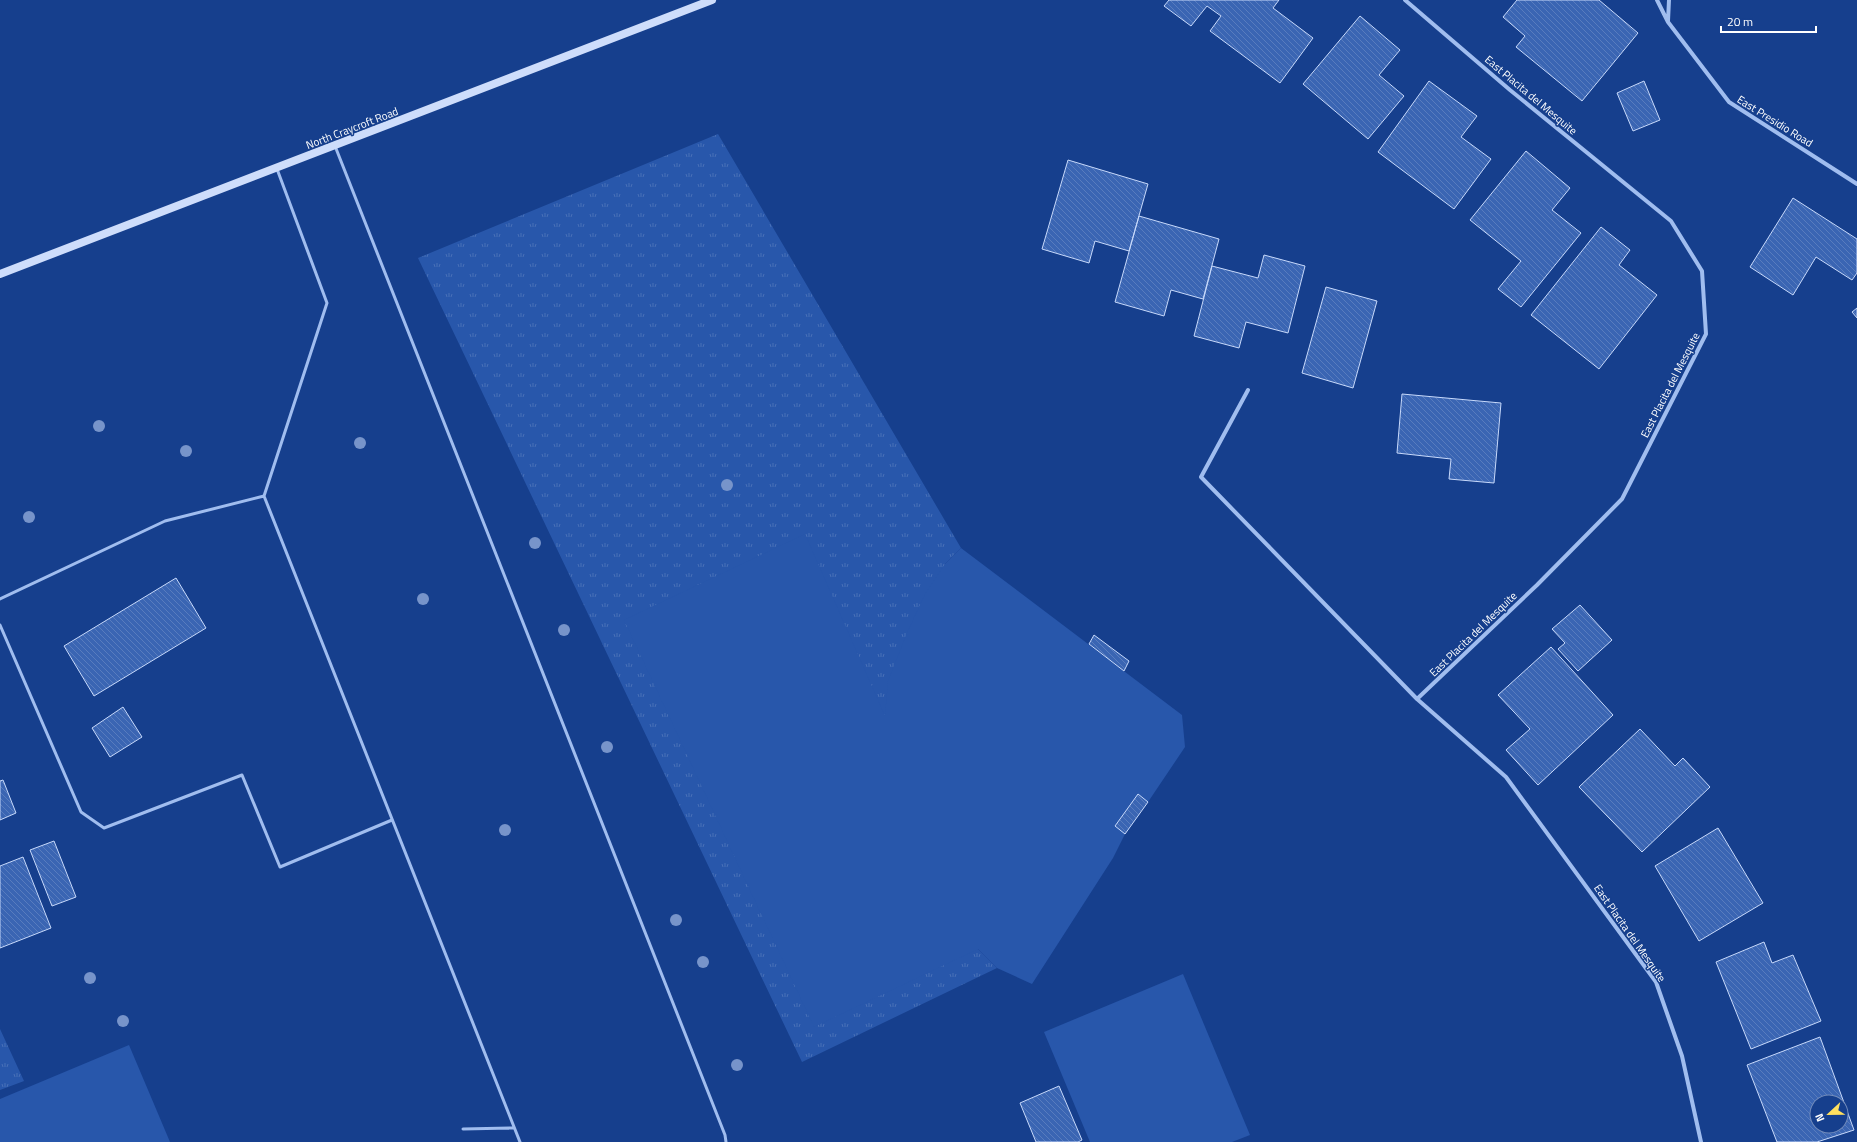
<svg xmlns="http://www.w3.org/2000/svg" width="1857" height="1142" viewBox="0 0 1857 1142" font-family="'Titillium Web',sans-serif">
<defs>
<pattern id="grass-tufts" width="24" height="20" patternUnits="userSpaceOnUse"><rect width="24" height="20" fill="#2857ab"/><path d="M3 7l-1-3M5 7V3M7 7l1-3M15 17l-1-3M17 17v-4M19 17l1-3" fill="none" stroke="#4870b8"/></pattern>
<pattern id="building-back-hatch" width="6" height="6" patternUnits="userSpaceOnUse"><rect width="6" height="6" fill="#3a65b3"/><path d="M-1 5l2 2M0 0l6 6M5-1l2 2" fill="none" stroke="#587cbe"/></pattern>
</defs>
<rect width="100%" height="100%" fill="#163f8d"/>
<path fill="url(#grass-tufts)" d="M 718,134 L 961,548 L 945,564 L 949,920 L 997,968 L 802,1062 L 418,258 Z
M 0,1029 L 24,1081 L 0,1090 Z"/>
<path fill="#2857ab" d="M 805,534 L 885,716 L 888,681 L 907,633 L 925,594 L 945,564 L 961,548 L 1182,715 L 1185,747 L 1148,802 L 1125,834 L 1113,858 L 1032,984 L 997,968 L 978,949 L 814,1027 L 624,620 Z
M 1183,974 L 1250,1135 L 1232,1142 L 1090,1142 L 1044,1032 Z
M 129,1045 L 170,1142 L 0,1142 L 0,1099 Z"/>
<path fill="url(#building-back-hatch)" stroke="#c7d9fb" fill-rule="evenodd" d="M 1169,0 L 1279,0 L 1273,8 L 1313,38 L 1280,83 L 1210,31 L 1221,16 L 1207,6 L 1191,26 L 1164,6 Z
M 1517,0 L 1599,0 L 1638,33 L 1582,101 L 1516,47 L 1525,36 L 1503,17 Z
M 1360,16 L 1400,50 L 1379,75 L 1404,96 L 1368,139 L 1303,84 Z
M 1429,81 L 1477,116 L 1461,137 L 1491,159 L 1454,209 L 1378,152 Z
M 1644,81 L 1660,120 L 1633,131 L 1617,93 Z
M 1526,151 L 1570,188 L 1552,210 L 1581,233 L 1521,307 L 1498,289 L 1521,261 L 1470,220 Z
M 1068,160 L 1148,184 L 1129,251 L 1095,241 L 1089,263 L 1042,249 Z
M 1793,198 L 1857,239 L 1857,273 L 1852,280 L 1816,257 L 1793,295 L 1750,267 Z
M 1139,216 L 1219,239 L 1203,299 L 1171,290 L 1164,316 L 1115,302 Z
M 1601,227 L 1630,250 L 1619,265 L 1657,295 L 1599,369 L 1531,315 Z
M 1264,255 L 1305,266 L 1288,333 L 1246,322 L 1239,348 L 1194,336 L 1212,266 L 1258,278 Z
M 1326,287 L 1377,301 L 1353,388 L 1302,373 Z
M 1857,308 L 1857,318 L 1852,312 Z
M 1402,394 L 1501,403 L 1494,483 L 1449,479 L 1451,459 L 1397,453 Z
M 176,578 L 206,628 L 94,696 L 64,646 Z
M 1580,605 L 1612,640 L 1578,671 L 1558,649 L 1565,643 L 1552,629 Z
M 1094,635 L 1129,661 L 1124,671 L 1089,644 Z
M 1551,647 L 1613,715 L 1538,785 L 1506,750 L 1530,729 L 1498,695 Z
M 123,707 L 142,737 L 110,757 L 92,728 Z
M 1640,729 L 1675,766 L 1683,758 L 1710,787 L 1642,852 L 1579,787 Z
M 3,780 L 16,813 L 0,820 L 0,781 Z
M 1138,794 L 1148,802 L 1125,834 L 1115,826 Z
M 1718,828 L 1763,903 L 1699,941 L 1655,866 Z
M 54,841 L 76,897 L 52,906 L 30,850 Z
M 23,857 L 51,928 L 0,948 L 0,866 Z
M 1764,942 L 1772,963 L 1793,955 L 1821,1021 L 1751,1049 L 1716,962 Z
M 1820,1037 L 1854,1130 L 1817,1142 L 1777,1142 L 1747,1065 ZM 1817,1102 L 1841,1102 L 1841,1126 L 1817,1126 Z
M 1059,1086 L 1082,1140 L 1078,1142 L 1036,1142 L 1020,1103 Z"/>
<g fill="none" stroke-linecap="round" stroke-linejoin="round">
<path stroke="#a0bdef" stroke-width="3" d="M 335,146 L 725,1135 L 726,1142
M 277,169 L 327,303 L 264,496 L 520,1142
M 0,599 L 165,521 L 264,496
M 0,625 L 81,812 L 104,828 L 242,775 L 280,867 L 392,820
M 463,1129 L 514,1128"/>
<path stroke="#a0bdef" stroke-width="4" d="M 1405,0 L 1510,90 L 1671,221 L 1702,271 L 1706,334 L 1622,499 L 1537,585 L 1417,699
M 1657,0 L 1668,22 L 1729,102 L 1857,184
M 1668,21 L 1669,0
M 1248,390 L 1201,477 L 1417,699 L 1506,777 L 1656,982 L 1682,1056 L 1701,1142"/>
<path stroke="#ceddfb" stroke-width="8" d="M 0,274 L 712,0"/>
</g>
<g fill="#7794ca">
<circle cx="99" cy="426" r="6"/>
<circle cx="360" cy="443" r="6"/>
<circle cx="186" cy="451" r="6"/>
<circle cx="727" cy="485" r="6"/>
<circle cx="29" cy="517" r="6"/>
<circle cx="535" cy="543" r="6"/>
<circle cx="423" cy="599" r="6"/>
<circle cx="564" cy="630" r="6"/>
<circle cx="607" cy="747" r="6"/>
<circle cx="505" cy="830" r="6"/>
<circle cx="676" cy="920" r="6"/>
<circle cx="703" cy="962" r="6"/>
<circle cx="90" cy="978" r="6"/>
<circle cx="123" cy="1021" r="6"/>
<circle cx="737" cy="1065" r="6"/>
</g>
<g text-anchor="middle" stroke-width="3" stroke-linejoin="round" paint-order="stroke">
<g font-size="11" fill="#fff" stroke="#163f8d">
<text transform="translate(1531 95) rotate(40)" y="4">East Placita del Mesquite</text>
<text transform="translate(1775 121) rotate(32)" y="4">East Presidio Road</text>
<text transform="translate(352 128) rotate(-21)" y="4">North Craycroft Road</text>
<text transform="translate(1670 385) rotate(-63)" y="4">East Placita del Mesquite</text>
<text transform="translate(1473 634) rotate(-44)" y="4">East Placita del Mesquite</text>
<text transform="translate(1630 933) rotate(55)" y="4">East Placita del Mesquite</text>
</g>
</g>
<g transform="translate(1829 1114) rotate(248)"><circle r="19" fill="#163f8d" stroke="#738cbb"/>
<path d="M0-3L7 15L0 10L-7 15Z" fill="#ffe05f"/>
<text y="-6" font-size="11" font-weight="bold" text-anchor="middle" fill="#ffffff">N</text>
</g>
<path d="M1721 26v6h95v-6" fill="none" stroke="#ffffff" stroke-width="2"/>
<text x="1727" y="26" font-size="12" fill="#ffffff" stroke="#163f8d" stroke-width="3" paint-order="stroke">20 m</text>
</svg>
